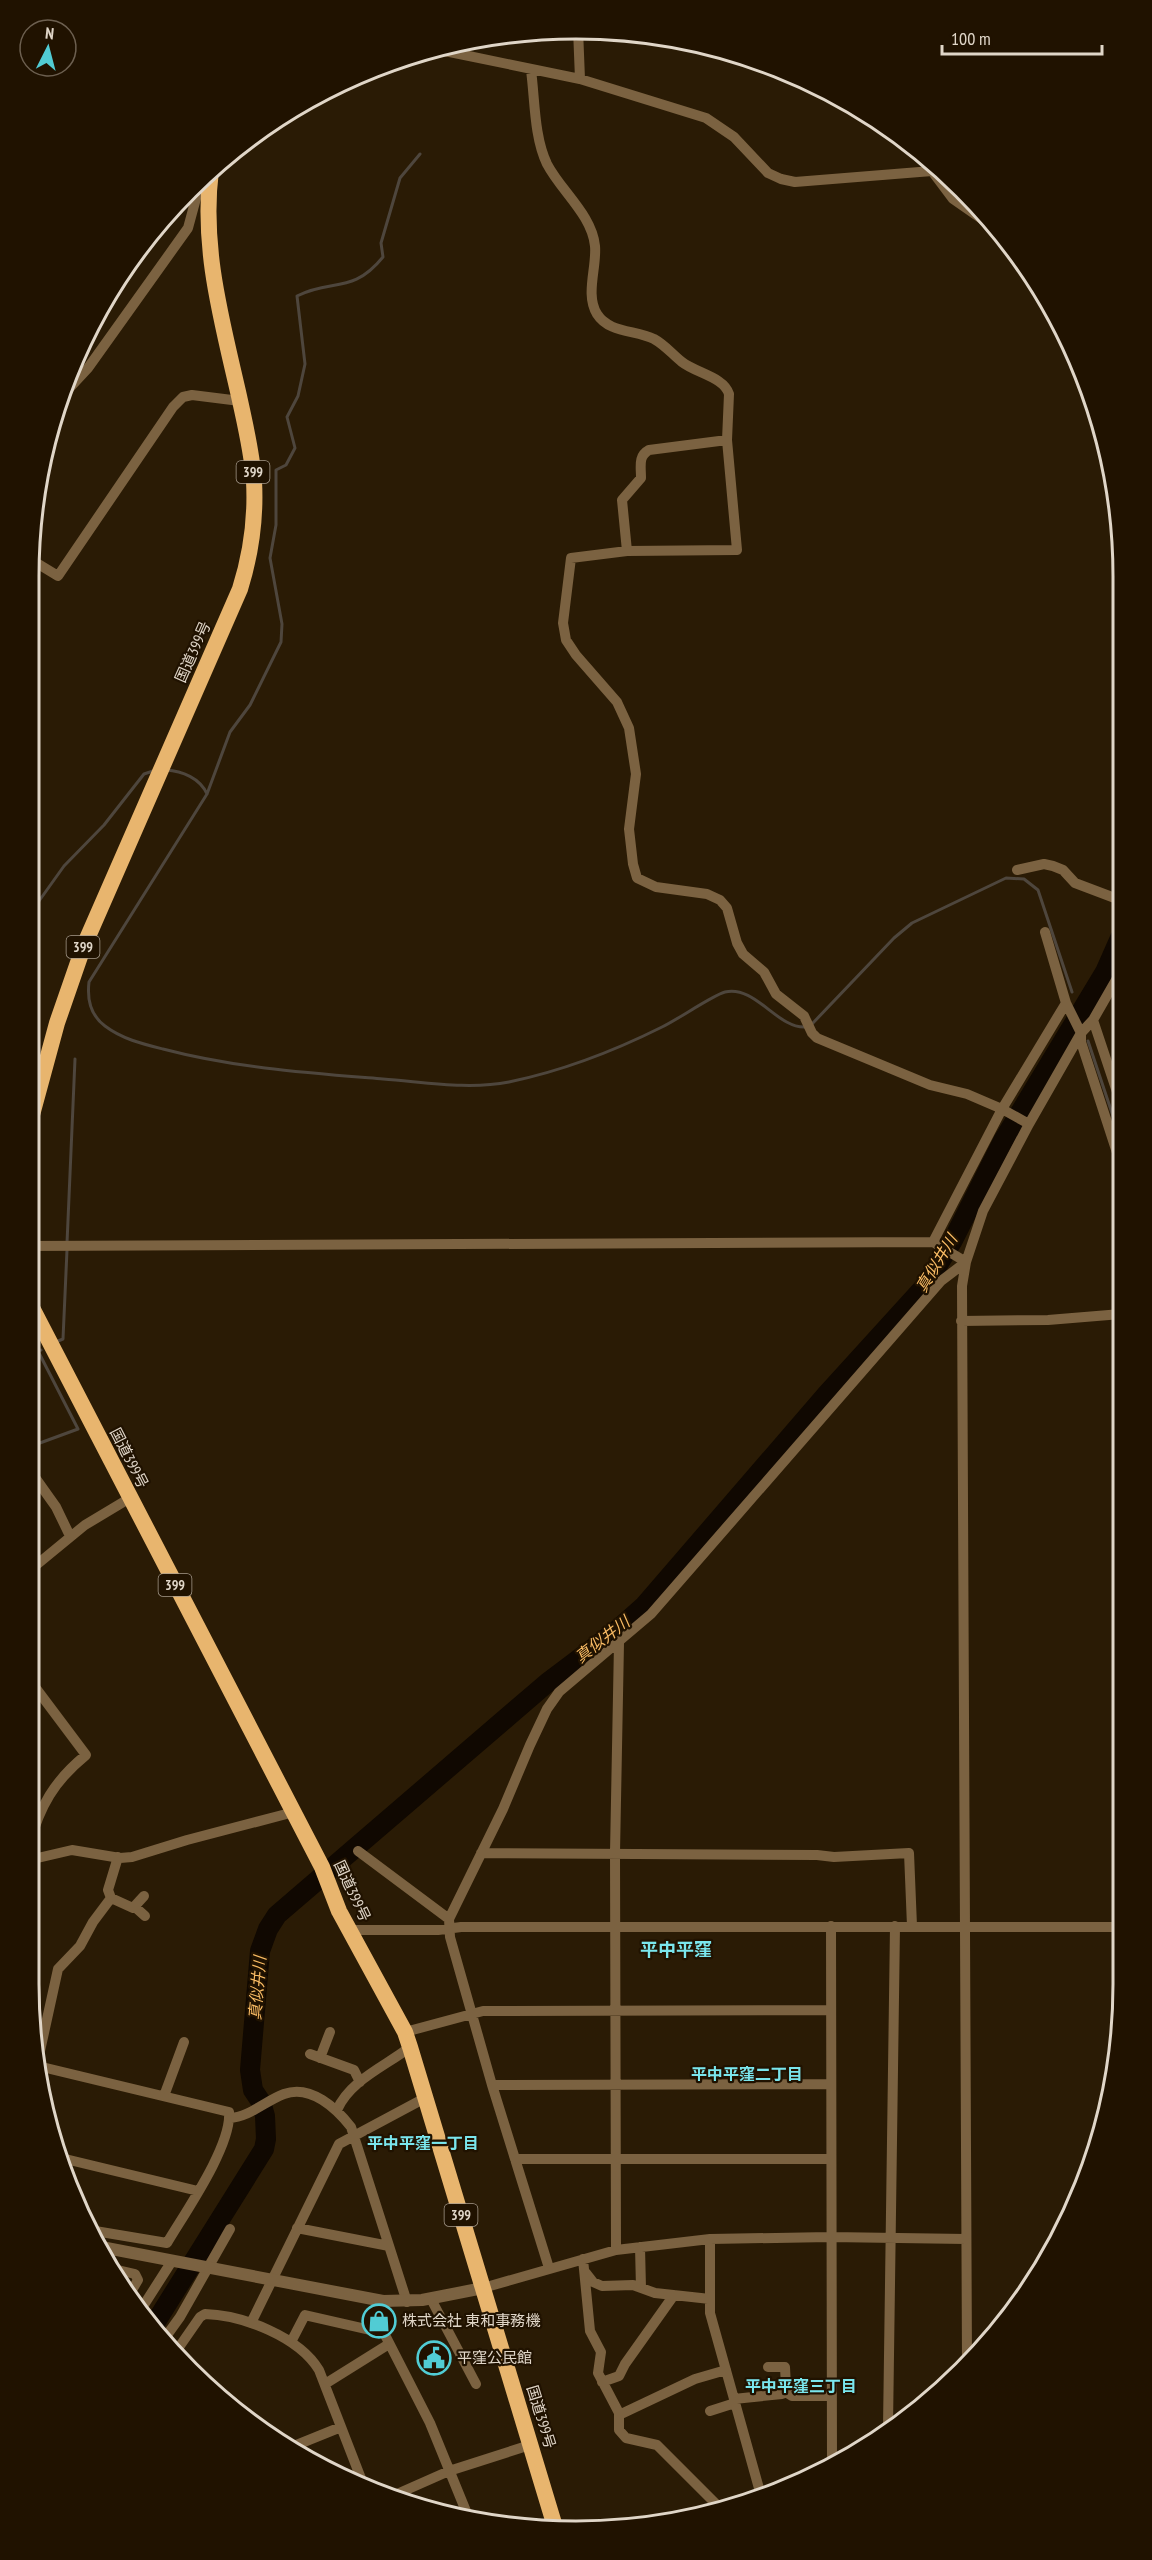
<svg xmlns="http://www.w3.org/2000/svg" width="1152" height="2560" viewBox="0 0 1152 2560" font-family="'PT Sans Narrow','Noto Sans JP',sans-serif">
<rect width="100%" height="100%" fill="#2a1b05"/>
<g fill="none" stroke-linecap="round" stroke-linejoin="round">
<path stroke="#4e463d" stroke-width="3" d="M 420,154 L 400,178 L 381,243 L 383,257 C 352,295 332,278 297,296 L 305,364 L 298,396 L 287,417 L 295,448 L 286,465 L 276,470 L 276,525 L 270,558 L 282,624 L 281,642 L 250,705 L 230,732 L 207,794 L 89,982 C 87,999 90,1015 105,1026 C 122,1039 143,1044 163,1049 C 235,1068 309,1073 383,1079 C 425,1082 468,1090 509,1082 C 562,1071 614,1051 662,1027 C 677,1020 713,995 725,992 C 756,985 777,1029 806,1027
M 166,770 C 182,771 200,778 207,794
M 29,915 L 64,866 L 104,825 L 144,774 L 156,770
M 812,1024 L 894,938 L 912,923 L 1006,878 L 1024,879 L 1038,890 L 1072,992
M 1088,1041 L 1121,1140
M 67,1243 L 75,1059
M 58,1341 L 63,1339 L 67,1250
M 29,1447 L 78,1429 L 38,1351 L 41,1350"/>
<path stroke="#100801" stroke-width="20" d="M 152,2328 L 264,2149 L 266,2139 L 265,2116 L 261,2102 L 253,2090 L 250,2070 L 260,1951 L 268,1929 L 277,1915 L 547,1683 L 616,1631 L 644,1606 L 826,1395 L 926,1285 L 953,1240 L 1003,1141 L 1105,972 L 1120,938"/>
<path stroke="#7b6241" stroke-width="10" d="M 578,29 L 580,79
M 435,49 L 580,79 L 706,118 L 734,137 L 768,173 L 781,179 L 795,182 L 932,171 L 953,199 L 999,231
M 531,70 C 535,100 534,137 547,164 C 561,191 592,215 595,246 C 597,267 585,295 597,314 C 609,333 635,330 654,339 C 665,345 672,354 682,362 C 696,373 724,377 729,394 L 727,440 L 737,550 L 627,551 L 571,558 L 563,623 L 566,640 L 576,655 L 617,702 L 629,728 L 636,774 L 629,829 L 633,864 L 637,878 L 656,887 L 707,894 L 720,900 L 727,908 L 737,943 L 743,954 L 764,972 L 776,994 L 804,1016 L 812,1033 L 817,1038 L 930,1085 L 967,1094 L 1002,1109 L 933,1242
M 61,397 L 88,368 L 188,228 L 201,180 L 211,172
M 627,551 L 622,500 L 641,478 C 641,466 638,456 649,450 L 727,440
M 30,559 L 58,576 L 173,407 L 183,397 L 192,395 L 240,401
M 1017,870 L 1044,864 L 1053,866 L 1063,870 L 1075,883 L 1120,900
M 1045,932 L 1066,1003
M 1093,1020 L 1121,1104
M 1029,1124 L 1002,1109 L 1066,1003 L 1081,1033 L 1081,1042 L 1121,1165
M 29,1246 L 933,1242 L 966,1262
M 961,1321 L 1048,1320 L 1121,1314
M 29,1469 L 56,1507 L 70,1536
M 29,1571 L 85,1525 L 130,1498
M 29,1845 C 40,1806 54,1781 86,1755 L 29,1679
M 358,1851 L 449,1919
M 481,1853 L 817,1855 L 834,1857 L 909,1853 L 912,1926
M 118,1857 L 108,1890 L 111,1898 L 133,1908 L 144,1896
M 29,1860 L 72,1850 L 120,1858 L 132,1857 L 187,1840 L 294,1812
M 135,1907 L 145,1916
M 831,1926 L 832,2465
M 350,1930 L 438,1930 L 461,1927 L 1123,1927
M 405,2032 L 483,2011 L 831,2010
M 40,2051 L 58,1969 L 80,1946 L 93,1922 L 111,1898
M 310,2054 L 354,2070 L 360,2082
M 320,2058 L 330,2032
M 42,2067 L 229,2112 C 232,2146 184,2214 167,2243 L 89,2230
M 492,2085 L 831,2084
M 164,2096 L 184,2042
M 337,2110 C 350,2080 386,2066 410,2047
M 229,2118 C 250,2117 265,2101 284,2094 C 311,2084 337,2109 351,2127 L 407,2302
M 57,2157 L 198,2191
M 515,2159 L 831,2159
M 297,2228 L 389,2246
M 710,2239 L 710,2313 L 760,2492
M 640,2247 L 641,2288
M 616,2250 L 615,1853 L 619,1643
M 583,2259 L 590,2331 L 601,2352 L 598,2373 L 619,2413 L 619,2430 L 626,2438 L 657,2445 L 719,2507
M 109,2268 L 135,2274 L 138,2280 L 129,2295
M 549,2268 L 492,2085 L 450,1937 L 449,1919 L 503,1809 L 530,1745 L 547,1709 L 559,1692 L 651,1614 L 941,1281 L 966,1262
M 586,2273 L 593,2282 L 602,2286 L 633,2285 L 655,2293 L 710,2299
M 483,2288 L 616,2250 L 710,2239 L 830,2237 L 966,2239
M 431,2299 L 476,2384
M 140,2311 L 172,2261
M 251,2323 L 339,2144 L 425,2098
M 162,2342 L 180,2317 L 230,2229
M 291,2342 L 305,2315 L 384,2333 L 430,2423 L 470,2521
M 175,2353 L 200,2317 L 205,2314 C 243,2315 299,2337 319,2370 L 362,2481
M 967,2362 L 962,1286 L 966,1262 L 983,1211 L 1029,1124 L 1081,1033 L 1093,1020 L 1120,973
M 602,2382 L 619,2376 L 625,2364 L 674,2295
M 325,2384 L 389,2344
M 784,2391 L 792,2396 L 831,2396
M 734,2399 L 782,2394 L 786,2387 L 785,2367 L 768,2367
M 710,2411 L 735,2403
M 619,2415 L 695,2379 L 726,2370
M 888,2427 L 895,1926
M 289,2448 L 341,2427
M 397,2494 L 449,2471 L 530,2445"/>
<path stroke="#7b6241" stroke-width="12" d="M 96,2246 L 383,2301 L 422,2300 L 483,2288"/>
<path stroke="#e8b56e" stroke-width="16" d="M 29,1126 L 57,1023 L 83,948 L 240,589 C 251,554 256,518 254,481 C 252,452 245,424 239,396 C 222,321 201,248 211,170
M 29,1302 L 322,1867 L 339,1911 L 405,2032 L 410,2047 L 556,2530"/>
</g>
<defs>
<symbol id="shop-ring" viewBox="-11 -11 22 22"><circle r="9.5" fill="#201200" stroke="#51ccd4" stroke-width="1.5"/><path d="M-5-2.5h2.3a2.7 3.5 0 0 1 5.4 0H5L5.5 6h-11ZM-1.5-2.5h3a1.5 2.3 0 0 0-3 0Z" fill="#51ccd4"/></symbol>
<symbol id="civic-ring" viewBox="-11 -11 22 22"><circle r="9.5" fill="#201200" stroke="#51ccd4" stroke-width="1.5"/><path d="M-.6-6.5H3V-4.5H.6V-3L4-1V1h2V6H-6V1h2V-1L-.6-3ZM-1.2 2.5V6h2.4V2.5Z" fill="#51ccd4"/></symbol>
</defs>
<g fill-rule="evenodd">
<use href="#shop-ring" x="360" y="2302" width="38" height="38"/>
<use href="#civic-ring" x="415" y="2339" width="38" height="38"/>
</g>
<g text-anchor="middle" stroke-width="4.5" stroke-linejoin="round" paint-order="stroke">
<g fill="#201200" stroke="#a69b8c" stroke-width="1.5">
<rect x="236.5" y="461" width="33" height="22" rx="4.5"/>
<rect x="66.5" y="936" width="33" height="22" rx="4.5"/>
<rect x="158.5" y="1574" width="33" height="22" rx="4.5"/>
<rect x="444.5" y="2204" width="33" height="22" rx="4.5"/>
</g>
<g font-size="14" font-weight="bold" fill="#e0d6c8">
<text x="253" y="477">399</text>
<text x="83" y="952">399</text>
<text x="175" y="1590">399</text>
<text x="461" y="2220">399</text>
</g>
<g font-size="15" fill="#e0d6c8" stroke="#201200">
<text transform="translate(193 652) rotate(-66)" y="5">国道399号</text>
<text transform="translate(129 1458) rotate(63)" y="5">国道399号</text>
<text transform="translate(352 1891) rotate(65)" y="5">国道399号</text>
<text transform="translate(541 2417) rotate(73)" y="5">国道399号</text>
</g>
<g font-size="15" fill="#e0d6c8" stroke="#201200" text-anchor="start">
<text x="402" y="2326">株式会社 東和事務機</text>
<text x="457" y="2363">平窪公民館</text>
</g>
<g font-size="16" font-style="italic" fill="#fabc64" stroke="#201200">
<text transform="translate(936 1263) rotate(-59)" y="6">真似井川</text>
<text transform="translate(602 1639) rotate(-38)" y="6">真似井川</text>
<text transform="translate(257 1988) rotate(-85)" y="6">真似井川</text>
</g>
<g font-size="16" font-weight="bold" fill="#7ae6ed" stroke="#201200">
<text x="747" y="2080">平中平窪二丁目</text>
<text x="423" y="2149">平中平窪一丁目</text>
<text x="801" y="2392">平中平窪三丁目</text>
</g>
<g font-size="18" font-weight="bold" fill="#7ae6ed" stroke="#201200">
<text x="676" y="1956">平中平窪</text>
</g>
</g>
<path d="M0 0H1152V2560H0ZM576 39H576A537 537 0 0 1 1113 576V1984A537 537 0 0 1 576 2521H576A537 537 0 0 1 39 1984V576A537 537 0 0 1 576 39Z" fill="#201200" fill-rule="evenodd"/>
<path fill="none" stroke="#e0d6c8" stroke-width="3" d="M576 39H576A537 537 0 0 1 1113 576V1984A537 537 0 0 1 576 2521H576A537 537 0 0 1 39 1984V576A537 537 0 0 1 576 39Z"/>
<g transform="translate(48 48) rotate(6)"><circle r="28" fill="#201200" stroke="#6d6050" stroke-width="1.5"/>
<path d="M0-4.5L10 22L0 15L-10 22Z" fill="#51ccd4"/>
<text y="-9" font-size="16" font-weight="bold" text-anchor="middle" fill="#e0d6c8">N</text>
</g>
<path d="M942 45v9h160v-9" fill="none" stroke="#e0d6c8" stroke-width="3"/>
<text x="951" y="45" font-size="18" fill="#e0d6c8" stroke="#201200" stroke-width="4.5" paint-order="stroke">100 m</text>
</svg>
